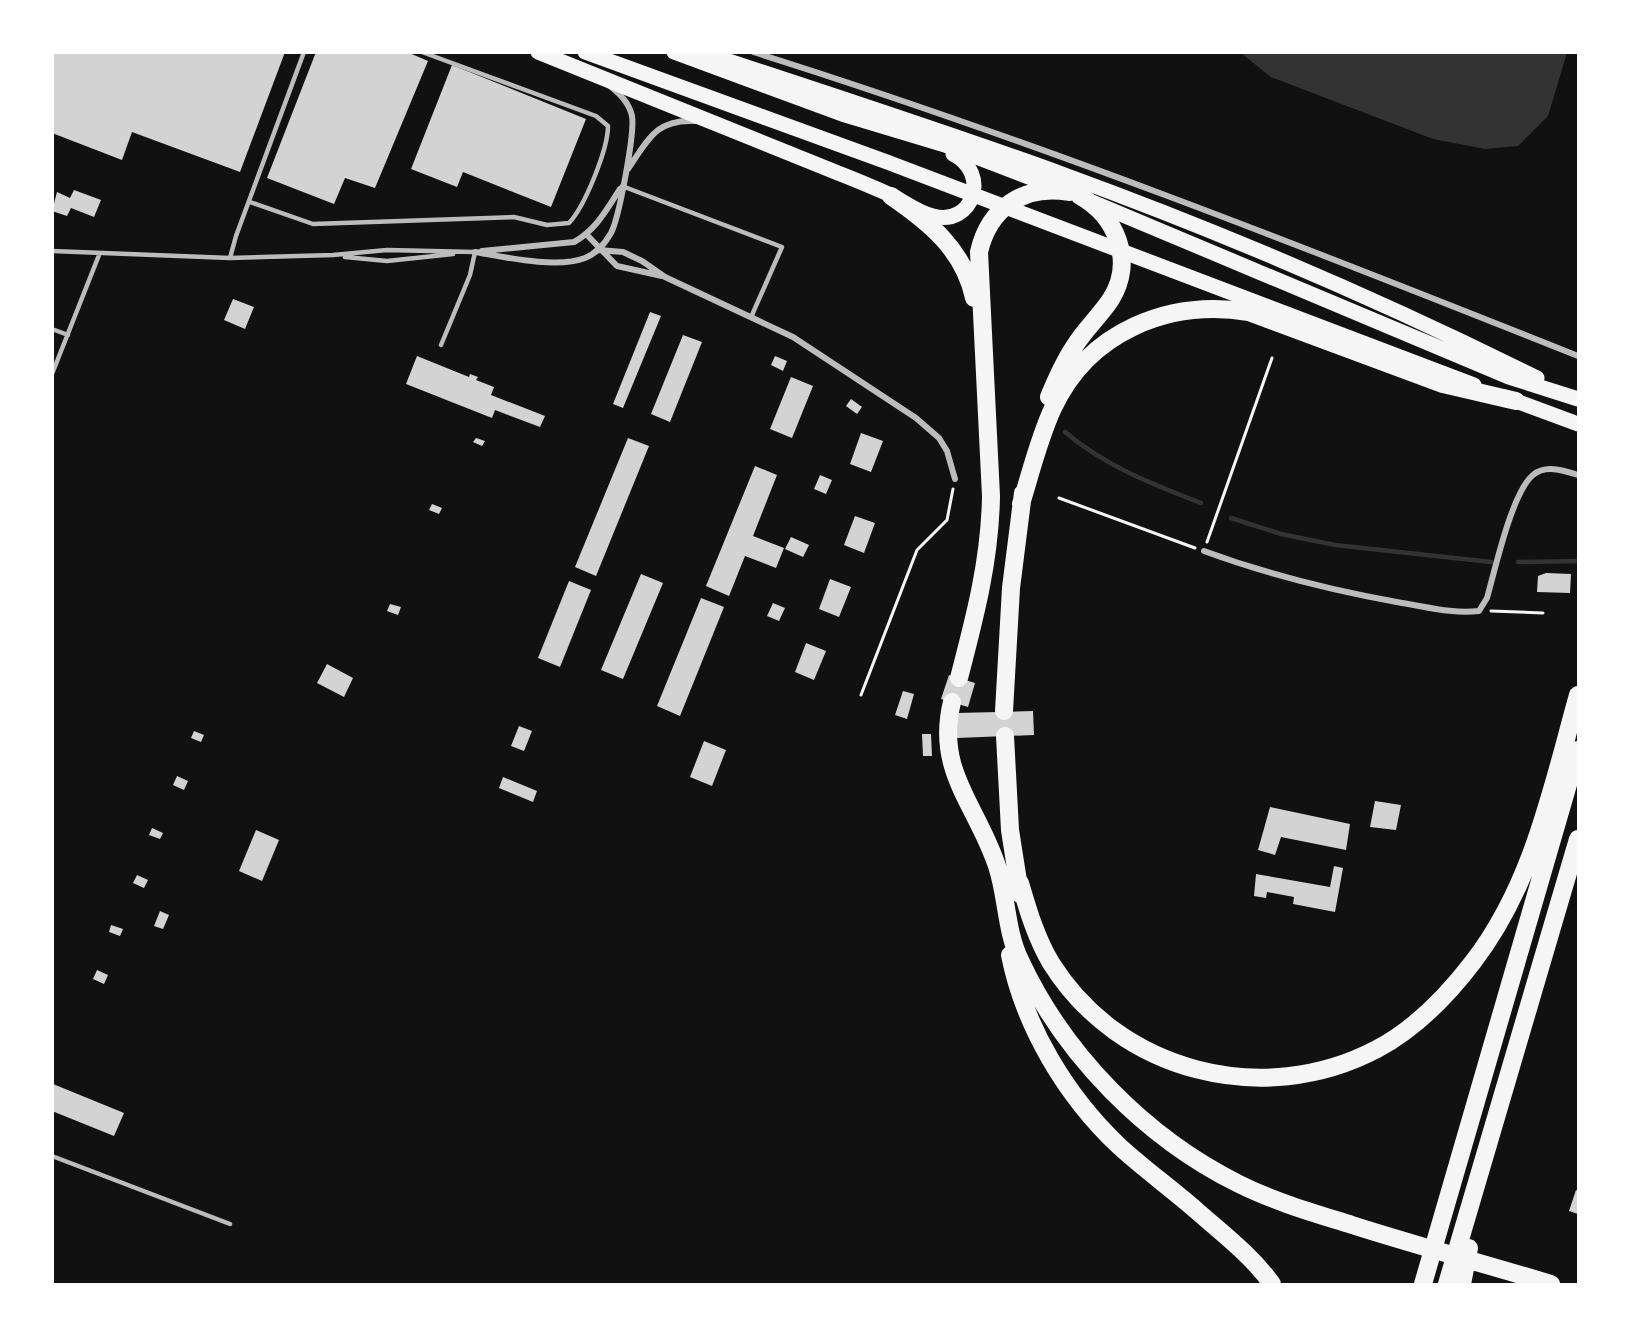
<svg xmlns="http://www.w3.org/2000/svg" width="1631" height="1337" viewBox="0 0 1631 1337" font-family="'Noto Serif',serif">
<rect width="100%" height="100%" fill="#111"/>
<path fill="#333" d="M 1241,53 L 1567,53 L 1548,116 L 1518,146 L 1485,149 L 1433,139 L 1271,77 Z"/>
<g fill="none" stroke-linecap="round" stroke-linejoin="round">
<path stroke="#333" stroke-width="4.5" d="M 1065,432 C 1105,466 1152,484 1201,503
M 1231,518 L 1281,534 L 1335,545 L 1491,562
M 1518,562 L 1578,561"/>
</g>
<path fill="#d3d3d3" d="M 52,52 L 285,52 L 240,172 L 132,132 L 122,160 L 52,133 Z
M 316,52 L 407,52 L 428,61 L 375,188 L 345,178 L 334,204 L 267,178 Z
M 452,65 L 586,119 L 551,207 L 463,172 L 457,187 L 411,169 Z
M 74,190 L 101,200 L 94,217 L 71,208 L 67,216 L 52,211 L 57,192 L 70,198 Z
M 233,299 L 254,307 L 245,329 L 224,320 Z
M 650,312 L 661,316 L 623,408 L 613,404 Z
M 683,335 L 702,342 L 670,422 L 651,414 Z
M 417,356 L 469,377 L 470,374 L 478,377 L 476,380 L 494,387 L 491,395 L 545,416 L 540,427 L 495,410 L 492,418 L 406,384 Z
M 775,356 L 787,361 L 783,371 L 771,365 Z
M 791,377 L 813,386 L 792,438 L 770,429 Z
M 851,399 L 862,407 L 857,414 L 846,406 Z
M 861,433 L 883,441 L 871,472 L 850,464 Z
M 476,438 L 485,441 L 482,446 L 473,442 Z
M 628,438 L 649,446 L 596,576 L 575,567 Z
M 755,466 L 777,475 L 753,536 L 784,548 L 776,568 L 745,556 L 729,596 L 706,586 Z
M 820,475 L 832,480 L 826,494 L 814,489 Z
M 432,504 L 442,508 L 439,514 L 429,510 Z
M 855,516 L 875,523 L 864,553 L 844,545 Z
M 791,537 L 809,545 L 803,557 L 785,549 Z
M 1546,573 L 1571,574 L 1570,593 L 1537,592 L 1538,576 Z
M 641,574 L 663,583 L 623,679 L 601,670 Z
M 830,579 L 851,587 L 839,617 L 819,609 Z
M 569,581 L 591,590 L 560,667 L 538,658 Z
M 701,598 L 724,607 L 680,716 L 657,706 Z
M 773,603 L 785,608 L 779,621 L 767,616 Z
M 390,604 L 401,607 L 398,615 L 387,611 Z
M 806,643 L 826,651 L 814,680 L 795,672 Z
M 327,664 L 353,678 L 344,697 L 317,683 Z
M 949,675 L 975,683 L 968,707 L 941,699 Z
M 903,691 L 914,694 L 907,719 L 895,715 Z
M 1033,711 L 1034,735 L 957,738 L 957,713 Z
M 519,726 L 532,731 L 524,751 L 511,746 Z
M 194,731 L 204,735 L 201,742 L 191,738 Z
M 922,734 L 931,734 L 932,756 L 923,756 Z
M 704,741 L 726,750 L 712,786 L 690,777 Z
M 177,776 L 188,781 L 184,790 L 173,785 Z
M 503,777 L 537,791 L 533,802 L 499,788 Z
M 1375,801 L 1401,805 L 1396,830 L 1370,827 Z
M 1270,807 L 1350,824 L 1346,850 L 1281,837 L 1275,855 L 1258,850 Z
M 152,828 L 163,833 L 160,839 L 149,835 Z
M 256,830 L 279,840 L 262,881 L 239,871 Z
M 1334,866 L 1343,868 L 1335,912 L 1293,904 L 1294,897 L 1267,892 L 1266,898 L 1254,896 L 1256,874 L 1330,887 Z
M 137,875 L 148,880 L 144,888 L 133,883 Z
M 160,911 L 169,915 L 163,929 L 154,926 Z
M 111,925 L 123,929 L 120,936 L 109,932 Z
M 97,970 L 108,975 L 104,984 L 93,979 Z
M 53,1084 L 124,1113 L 114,1136 L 52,1111 Z
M 1576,1190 L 1578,1191 L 1578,1214 L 1569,1211 Z"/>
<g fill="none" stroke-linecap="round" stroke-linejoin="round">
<path stroke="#f5f5f5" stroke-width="3" d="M 1059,498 L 1195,548
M 1207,542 L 1272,358
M 1491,611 L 1543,613
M 861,695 L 917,550 L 947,520 L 953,489"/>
<path stroke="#bcbcbc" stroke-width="4.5" d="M 622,186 L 782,247 L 752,315
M 250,202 L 313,224 L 514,217 L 547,225 L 569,223 C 585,206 608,149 608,126 L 596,116 L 422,52
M 52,251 L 230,258 L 333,255 L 387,250 L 475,252
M 345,257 L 387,261 L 453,254
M 230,258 L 236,236 L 304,52
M 52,329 L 68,335
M 441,345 L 470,275 L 475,252
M 52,374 L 99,255
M 52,1156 L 230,1224"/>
<path stroke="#bcbcbc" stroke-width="6" d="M 753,52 C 1033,140 1307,248 1578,356
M 628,169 C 648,140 656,119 694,121
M 587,235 L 617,266 L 662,276
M 599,250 L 623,252 L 642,261 L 665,277 L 793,337 L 916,418 L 939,438 L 947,451 L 955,479
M 482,251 L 574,242 C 596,230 607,209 620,189
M 475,252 C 504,257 557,269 585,258 C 597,253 604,245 611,233 C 619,218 635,133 632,116 C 629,103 621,95 611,87
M 1204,551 C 1269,575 1334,591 1402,603 C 1428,607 1453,614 1479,611 L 1487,598 C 1495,570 1512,492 1533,475 C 1546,464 1565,471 1578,475"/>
<path stroke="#f5f5f5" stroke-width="15" d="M 538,52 C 638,92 738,133 838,173 C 856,180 875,188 893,196 C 906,203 919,213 933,216 C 973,227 991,173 953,154
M 585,52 L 887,162 L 1474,385
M 674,52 L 842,114 L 945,145 L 1062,190
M 705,53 C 825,93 944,131 1062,174 C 1224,233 1384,302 1537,378
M 1092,202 L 1509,377 L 1578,399
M 1505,397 L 1578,424"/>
<path stroke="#f5f5f5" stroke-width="18" d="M 891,196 C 929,222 964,250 974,298
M 1049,397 C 1056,380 1064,362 1074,347 C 1084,330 1100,316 1111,299 C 1135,261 1116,216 1080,196
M 1021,504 C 1031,472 1039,438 1053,408 C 1089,331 1169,299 1249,312 L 1443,384 L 1516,401
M 959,678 C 975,617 990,560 991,496 L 979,252 C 989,208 1024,184 1069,192
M 952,702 C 935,771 977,805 997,866 C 1007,896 1006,932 1020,960 C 1064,1055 1146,1138 1239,1184 C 1275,1202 1314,1213 1352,1225 C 1418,1246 1485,1264 1551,1284
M 1004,711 L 1011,588 L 1023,493
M 1005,736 L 1010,830 L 1020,894
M 1020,883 C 1028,910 1036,938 1051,963 C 1119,1072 1263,1109 1377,1049 C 1415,1029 1447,996 1473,962 C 1533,884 1552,788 1578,695
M 1010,955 C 1024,1026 1066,1096 1119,1146 C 1144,1169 1172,1189 1197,1211 C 1223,1234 1252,1256 1272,1284
M 1423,1284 L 1578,750
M 1447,1284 L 1578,839
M 1462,1284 L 1469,1248"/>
</g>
<rect width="1631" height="1337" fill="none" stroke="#ffffff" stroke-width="108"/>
</svg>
